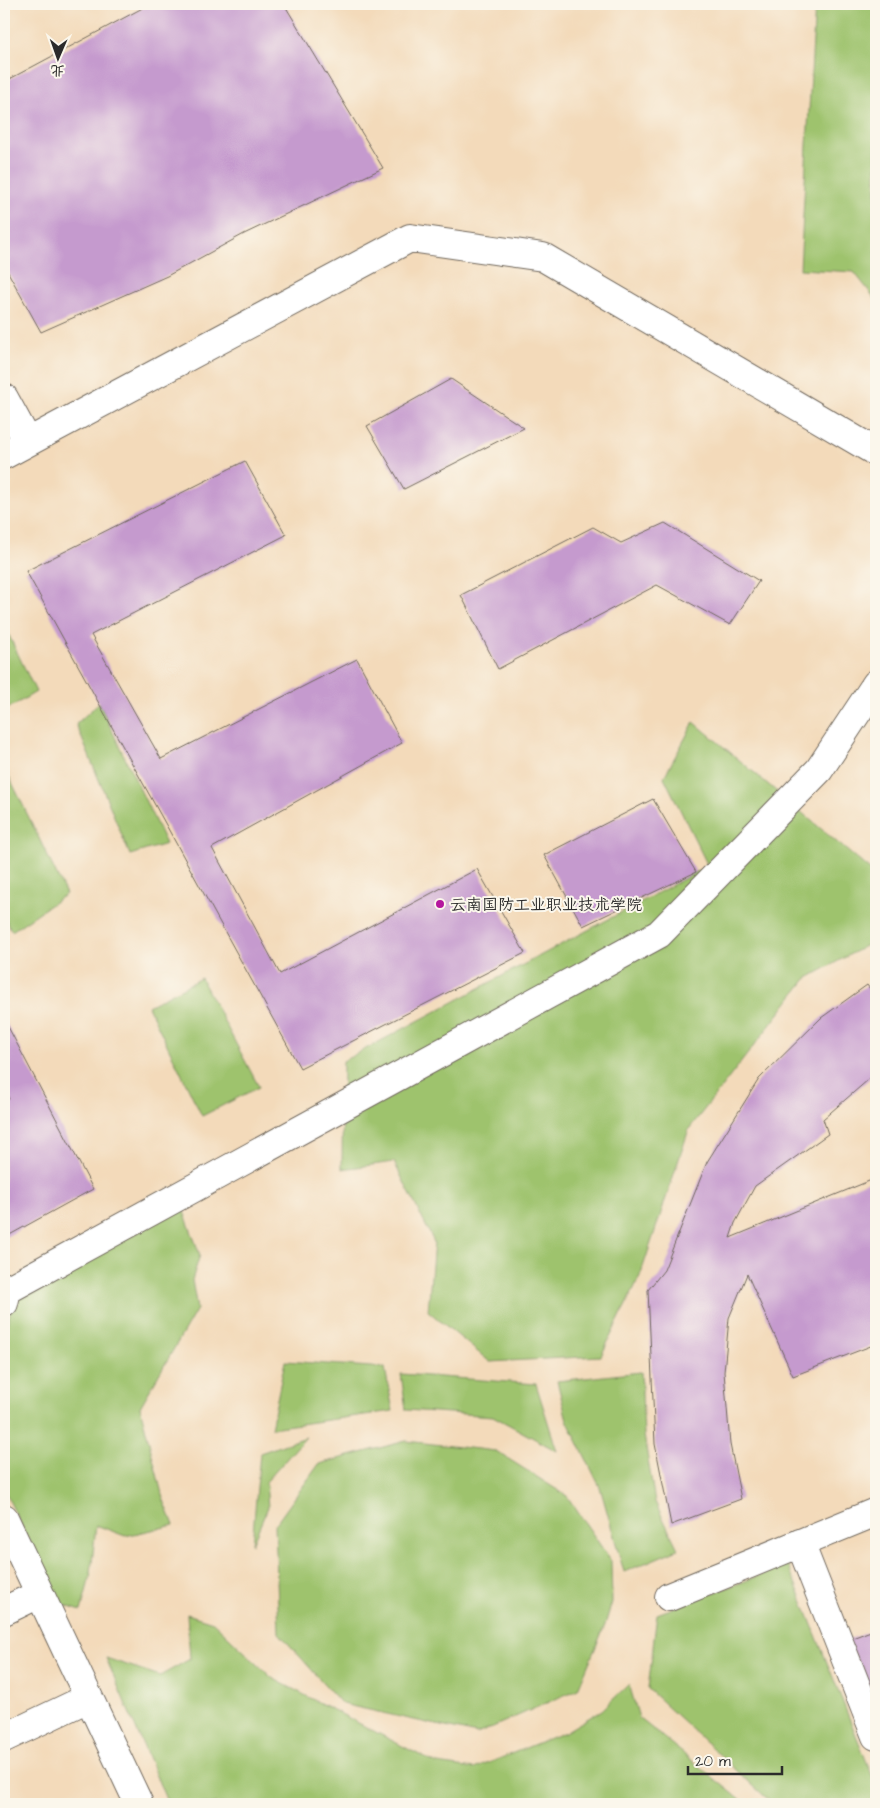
<svg xmlns="http://www.w3.org/2000/svg" width="880" height="1808" viewBox="0 0 880 1808" font-family="'Architects Daughter','LXGW WenKai TC',sans-serif">
<rect width="100%" height="100%" fill="#fbf7ec"/>
<filter id="ink" filterUnits="userSpaceOnUse"><feTurbulence type="fractalNoise" baseFrequency=".02" numOctaves="2"/><feDisplacementMap in="SourceGraphic" scale="10" xChannelSelector="R" yChannelSelector="G"/><feConvolveMatrix kernelMatrix="1 2 1 2 8 2 1 2 1" color-interpolation-filters="sRGB"/></filter>
<filter id="wash" filterUnits="userSpaceOnUse"><feTurbulence type="fractalNoise" baseFrequency=".0096" numOctaves="4" result="noise"/><feDisplacementMap in="SourceGraphic" scale="20" xChannelSelector="R" yChannelSelector="G"/><feGaussianBlur stdDeviation="1.12" result="paint"/><feColorMatrix in="noise" values="0 0 0 0 0 0 0 0 0 0 0 0 0 0 0 0 0 1.4 0 .05"/><feComposite in="paint" operator="in"/></filter>
<g filter="url(#wash)">
<rect width="100%" height="100%" fill="#f3daba"/>
<path fill="#9ec36d" stroke="#64774c" d="M 815,4 L 876,4 L 876,300 L 854,272 L 800,269 Z
M 4,625 L 36,692 L 4,711 Z
M 99,703 L 166,844 L 130,855 L 76,724 Z
M 694,722 L 876,875 L 876,940 L 806,979 L 689,1129 L 640,1276 L 601,1356 L 490,1362 L 428,1311 L 434,1242 L 394,1162 L 342,1169 L 343,1061 L 708,866 L 664,777 Z
M 4,766 L 66,894 L 12,931 L 4,917 Z
M 201,978 L 259,1087 L 202,1116 L 148,1006 Z
M 183,1209 L 200,1255 L 192,1280 L 197,1309 L 140,1407 L 163,1498 L 174,1525 L 125,1536 L 96,1525 L 91,1573 L 81,1611 L 60,1604 L 4,1490 L 4,1335 L 15,1295 Z
M 285,1361 L 385,1368 L 393,1411 L 271,1428 Z
M 641,1372 L 644,1435 L 655,1502 L 678,1549 L 624,1572 L 600,1487 L 567,1420 L 557,1381 Z
M 401,1374 L 536,1384 L 557,1451 L 493,1416 L 406,1410 Z
M 306,1437 L 266,1482 L 268,1507 L 252,1544 L 260,1453 Z
M 406,1441 L 496,1451 L 567,1496 L 611,1561 L 612,1602 L 605,1625 L 578,1689 L 477,1734 L 342,1704 L 279,1633 L 275,1525 L 319,1464 Z
M 788,1565 L 876,1785 L 876,1804 L 773,1804 L 648,1689 L 657,1614 Z
M 187,1614 L 213,1622 L 272,1678 L 437,1764 L 474,1769 L 565,1732 L 602,1710 L 629,1684 L 639,1718 L 746,1804 L 168,1804 L 106,1658 L 160,1676 L 190,1659 Z"/>
<g id="blocks">
<path fill="#c59ace" d="M 150,4 L 284,4 L 383,168 L 244,234 L 167,276 L 41,332 L 4,265 L 4,82 Z
M 451,379 L 524,428 L 404,489 L 367,426 Z
M 245,461 L 286,535 L 91,635 L 161,759 L 357,659 L 402,743 L 212,848 L 280,974 L 477,869 L 525,953 L 300,1068 L 26,571 Z
M 665,523 L 759,581 L 730,625 L 657,585 L 498,669 L 461,595 L 593,527 L 621,543 Z
M 653,799 L 696,872 L 583,926 L 544,855 Z
M 867,985 L 876,997 L 876,1073 L 823,1119 L 828,1134 L 755,1186 L 735,1223 L 730,1238 L 874,1179 L 876,1183 L 876,1344 L 793,1376 L 747,1274 L 729,1318 L 724,1372 L 730,1444 L 741,1499 L 671,1525 L 655,1444 L 648,1290 L 664,1270 L 707,1162 L 759,1079 L 821,1018 Z
M 4,1019 L 93,1189 L 4,1238 L 4,1102 L 9,1099 L 4,1089 Z
M 876,1629 L 876,1708 L 847,1640 Z"/>
</g>
</g>
<g filter="url(#ink)">
<use href="#blocks" fill-opacity="0" stroke="#71685d" stroke-width="1"/>
<g fill="none" stroke-linecap="round" stroke-linejoin="round">
<defs>
<path id="minor" d="M 4,398 L 28,442
M 4,455 L 410,238 L 543,257 L 876,452
M 4,1303 L 7,1290 L 659,934 L 819,770 L 876,684
M 4,1518 L 139,1804
M 800,1543 L 876,1736
M 669,1597 L 876,1512
M 4,1611 L 39,1594
M 4,1738 L 88,1698"/>
</defs>
<use href="#minor" stroke="#71685d" stroke-width="30"/>
<use href="#minor" stroke="#fff" stroke-width="28"/>
</g>
</g>
<circle fill="#b5179e" stroke="#fbf7ec" stroke-width="2" cx="440" cy="904" r="5"/>
<g text-anchor="middle" stroke-width="4" stroke-linejoin="round" paint-order="stroke">
<g font-size="16" fill="#2b2b2b" stroke="#fbf7ec" text-anchor="start">
<text x="450" y="910">云南国防工业职业技术学院</text>
</g>
</g>
<rect width="880" height="1808" fill="none" stroke="#fbf7ec" stroke-width="20"/>
<g transform="translate(58 58) rotate(182)" stroke="#fbf7ec" stroke-width="4" paint-order="stroke">
<path d="M0-4L9 19L0 12L-9 19Z" fill="#2b2b2b"/>
<text y="-8" font-size="14" font-weight="bold" text-anchor="middle" fill="#2b2b2b">北</text>
</g>
<path d="M688 1766v8h94v-8" fill="none" stroke="#2b2b2b" stroke-width="2.5"/>
<text x="695" y="1766" font-size="15" fill="#2b2b2b" stroke="#fbf7ec" stroke-width="4" paint-order="stroke">20 m</text>
</svg>
